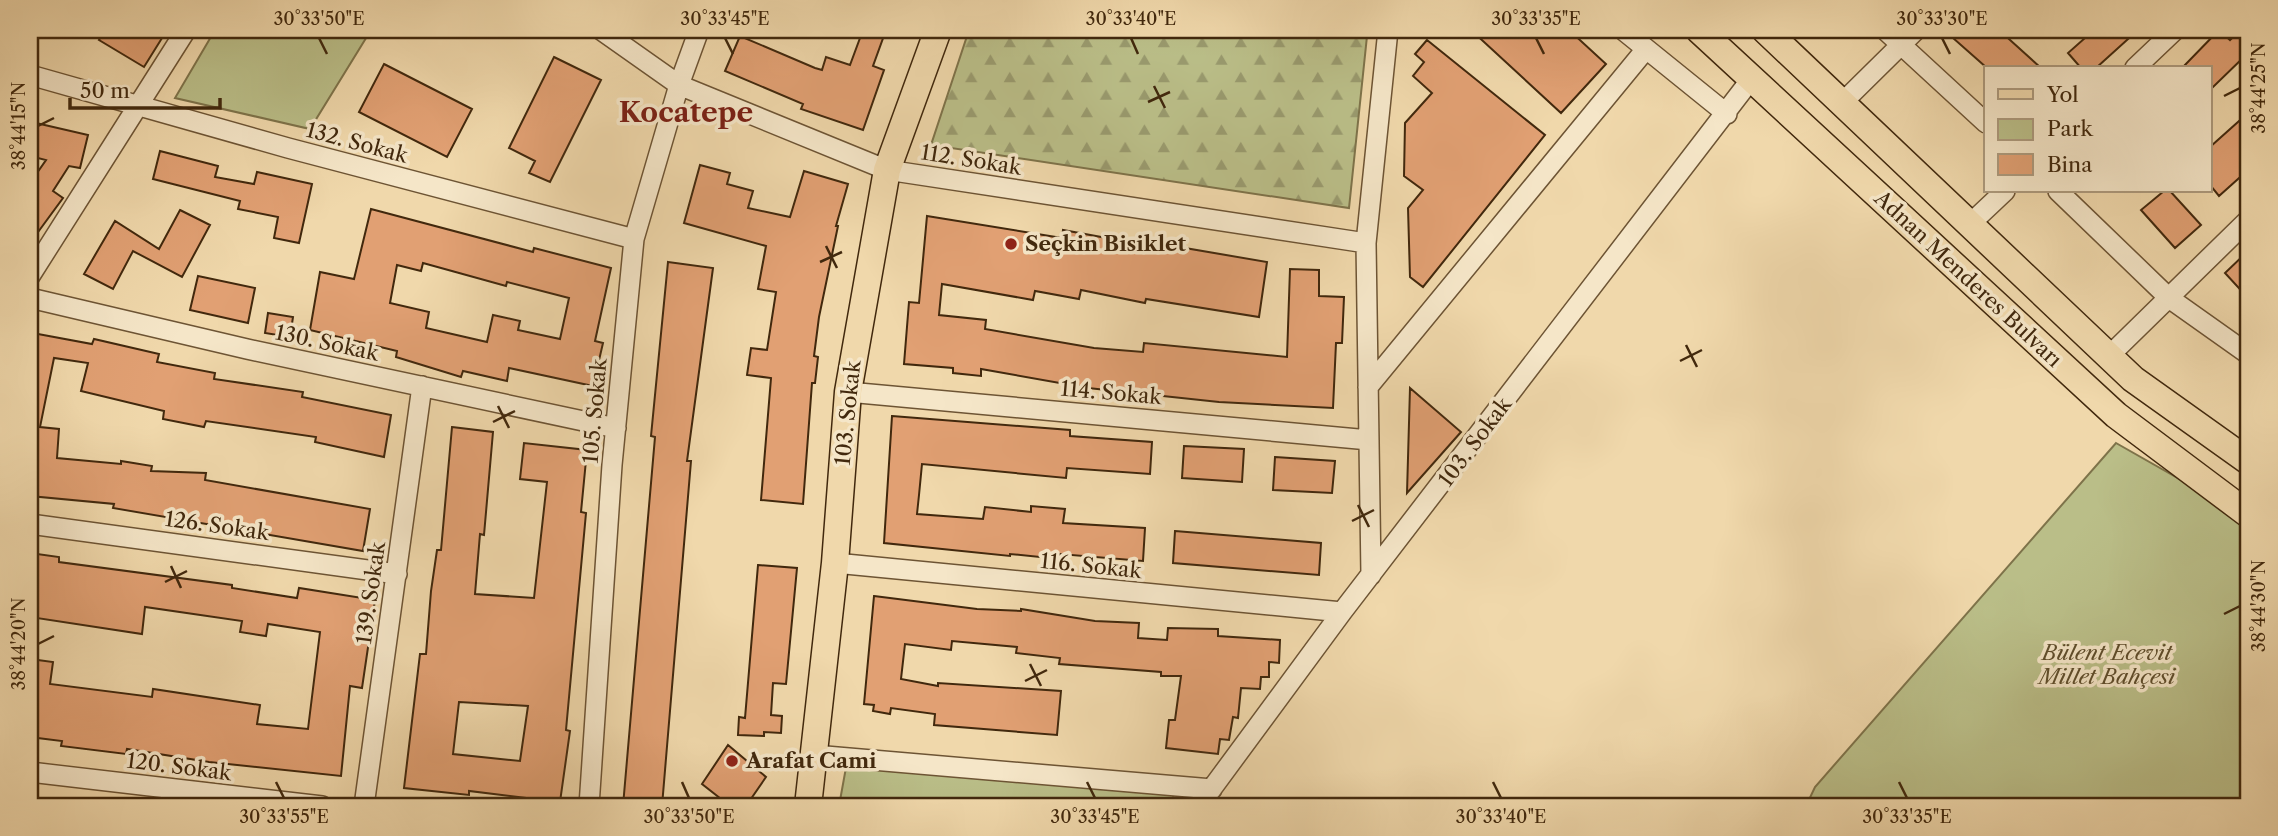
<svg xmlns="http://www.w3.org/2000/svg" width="2278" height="836" viewBox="0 0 2278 836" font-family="'Libre Caslon Text',serif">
<defs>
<pattern id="forest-firs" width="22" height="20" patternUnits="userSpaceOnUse" patternTransform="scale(1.75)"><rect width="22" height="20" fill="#babe88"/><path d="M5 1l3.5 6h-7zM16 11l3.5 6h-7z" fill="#999a6e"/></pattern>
</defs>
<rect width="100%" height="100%" fill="#f0d8ab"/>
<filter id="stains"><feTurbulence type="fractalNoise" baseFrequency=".00286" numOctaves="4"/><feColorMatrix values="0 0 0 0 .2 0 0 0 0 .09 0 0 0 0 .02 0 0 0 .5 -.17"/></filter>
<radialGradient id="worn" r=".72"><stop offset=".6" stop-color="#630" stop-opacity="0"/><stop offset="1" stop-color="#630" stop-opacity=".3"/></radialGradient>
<path fill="#babe88" stroke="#7e734a" stroke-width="2" d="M 215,30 L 371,30 L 310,129 L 175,98 Z
M 2116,443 L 2248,518 L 2248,806 L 1806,806 L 1815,787 Z
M 847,762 L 1179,786 L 1168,806 L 839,806 Z"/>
<path fill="url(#forest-firs)" stroke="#7e734a" stroke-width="2" d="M 969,30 L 1331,30 L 1367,36 L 1349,208 L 931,145 Z"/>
<path fill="#e1a073" stroke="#41280d" stroke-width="2" fill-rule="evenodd" d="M 106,30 L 167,30 L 144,67 L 99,40 Z
M 863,30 L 886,30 L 873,66 L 884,70 L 863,130 L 801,109 L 803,104 L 725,71 L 740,36 L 815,68 L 822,70 L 826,57 L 850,65 Z
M 1471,30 L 1569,30 L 1606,64 L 1561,113 Z
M 1961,30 L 1999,30 L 2041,68 L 1987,68 L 1953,38 Z
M 2094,30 L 2138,30 L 2096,68 L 2081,68 L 2068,53 Z
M 2219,30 L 2230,40 L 2240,30 L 2248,30 L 2248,53 L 2210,90 L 2210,68 L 2182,68 Z
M 1427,40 L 1545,135 L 1423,287 L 1410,277 L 1408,208 L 1423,190 L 1404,176 L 1405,123 L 1432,93 L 1413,76 L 1424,62 L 1415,54 Z
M 554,57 L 601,80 L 550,182 L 529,173 L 535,161 L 509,148 Z
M 384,64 L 472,109 L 447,157 L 359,112 Z
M 2248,113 L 2248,170 L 2219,196 L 2210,185 L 2210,147 Z
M 36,123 L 88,135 L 80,168 L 69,166 L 53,191 L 63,198 L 30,243 L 30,183 L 46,160 L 30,156 Z
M 160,151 L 218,166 L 215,177 L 254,184 L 257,172 L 312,184 L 299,243 L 274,238 L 278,217 L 238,209 L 240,201 L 153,179 Z
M 700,165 L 730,173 L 727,184 L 753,191 L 748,208 L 790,217 L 804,171 L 848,184 L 836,226 L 838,226 L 819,317 L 814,356 L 818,357 L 815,383 L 812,383 L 803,504 L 761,500 L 771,378 L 747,375 L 751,348 L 767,350 L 776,292 L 758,289 L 766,246 L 684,223 Z
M 2164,191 L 2170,191 L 2201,225 L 2175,248 L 2141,210 Z
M 371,209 L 533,252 L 534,248 L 611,268 L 595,341 L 603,343 L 593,386 L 509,368 L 507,381 L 463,371 L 461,377 L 396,357 L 397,351 L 310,330 L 320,272 L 354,279 ZM 423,263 L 506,286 L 507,282 L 569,298 L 560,339 L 518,330 L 520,321 L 493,315 L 487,342 L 426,328 L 429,312 L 390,303 L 397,265 L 421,271 Z
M 180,210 L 210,225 L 182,277 L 133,251 L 113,289 L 84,274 L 115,221 L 159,249 Z
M 927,216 L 1062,238 L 1063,230 L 1172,250 L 1173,246 L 1267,262 L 1259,317 L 1146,299 L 1145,303 L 1081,290 L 1079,299 L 1035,291 L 1033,300 L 942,284 L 939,315 L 986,320 L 985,329 L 1094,348 L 1143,352 L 1144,343 L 1287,357 L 1290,269 L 1319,270 L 1319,296 L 1344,297 L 1342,343 L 1336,343 L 1333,408 L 1219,402 L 1088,388 L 981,369 L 981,376 L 953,373 L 953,368 L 904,364 L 909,302 L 919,303 Z
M 2248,251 L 2248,298 L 2225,273 Z
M 668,262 L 713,268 L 687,461 L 691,461 L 662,806 L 623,806 L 655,437 L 651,436 Z
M 198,276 L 255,288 L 248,323 L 190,310 Z
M 268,313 L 293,317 L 290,337 L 265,333 Z
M 38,334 L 92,344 L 94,339 L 159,354 L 157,362 L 215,373 L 214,379 L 303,392 L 302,397 L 391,415 L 384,457 L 315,442 L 316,437 L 206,421 L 204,427 L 163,419 L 164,411 L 81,391 L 88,363 L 54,358 L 40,427 L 59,429 L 57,458 L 121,464 L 121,461 L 152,466 L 151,471 L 206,473 L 205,480 L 370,509 L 363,551 L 113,508 L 114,504 L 30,496 L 30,379 Z
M 1410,388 L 1461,432 L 1407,493 Z
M 892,416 L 1070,430 L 1070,436 L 1152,442 L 1150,474 L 1067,468 L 1066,478 L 922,464 L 919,495 L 917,514 L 983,519 L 985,507 L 1031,512 L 1031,506 L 1065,509 L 1063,523 L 1145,528 L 1143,561 L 1060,554 L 1059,559 L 1010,554 L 1010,556 L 884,543 Z
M 452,427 L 493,432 L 484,535 L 480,534 L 475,594 L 534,598 L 547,482 L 520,479 L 524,443 L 587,450 L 581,512 L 586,513 L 566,730 L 570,731 L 560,802 L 469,791 L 469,795 L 404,788 L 420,654 L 426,654 L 431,591 L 437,550 L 441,550 ZM 459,702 L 528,706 L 520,761 L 453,754 Z
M 1184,446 L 1244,449 L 1242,482 L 1182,478 Z
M 1275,457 L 1335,461 L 1332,493 L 1273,490 Z
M 1175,531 L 1321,543 L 1319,575 L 1173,563 Z
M 30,553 L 59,557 L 59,562 L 232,585 L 232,588 L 297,598 L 299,588 L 375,600 L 362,688 L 350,686 L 341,776 L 209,762 L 127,749 L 126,754 L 61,746 L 62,741 L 30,737 L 30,659 L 53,662 L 50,684 L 152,697 L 153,689 L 260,705 L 257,724 L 308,729 L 320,632 L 268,624 L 266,636 L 240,632 L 242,621 L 145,607 L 142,634 L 30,617 Z
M 758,565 L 797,568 L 786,684 L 773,683 L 771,715 L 782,716 L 781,733 L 764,732 L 764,736 L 738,735 L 739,717 L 745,718 Z
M 874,596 L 977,609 L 1021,611 L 1021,609 L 1095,621 L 1139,623 L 1138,638 L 1167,640 L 1168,628 L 1218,629 L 1218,636 L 1280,640 L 1279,663 L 1269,662 L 1269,677 L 1261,677 L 1260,689 L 1241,688 L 1238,718 L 1233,717 L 1229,740 L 1220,739 L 1218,754 L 1166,748 L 1169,720 L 1175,720 L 1181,676 L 1161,676 L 1161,672 L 1059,664 L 1060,658 L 1016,653 L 1017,647 L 952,641 L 951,650 L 905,644 L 901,679 L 938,686 L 938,683 L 1061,691 L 1057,735 L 934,725 L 935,714 L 891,708 L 890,714 L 873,711 L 874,705 L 864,704 Z
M 728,745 L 766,777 L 746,806 L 730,806 L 702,784 Z"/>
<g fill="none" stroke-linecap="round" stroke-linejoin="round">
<defs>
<path id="minor" d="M 601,30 L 679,85 L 887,170 L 1366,243
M 1623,30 L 1727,114
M 1885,30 L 1986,123
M 2135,68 L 2175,30
M 30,75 L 288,148 L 634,239
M 1842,103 L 1916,30
M 2058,191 L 2169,298 L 2248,354
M 1970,224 L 2005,191
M 30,276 L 186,30
M 30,298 L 247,349 L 616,428
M 2109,356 L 2248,220
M 1368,387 L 1646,49
M 848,392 L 1369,440
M 30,524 L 397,574
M 835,563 L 1342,612
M 1371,575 L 1366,243 L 1388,30
M 814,755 L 1212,789
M 30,772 L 322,806
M 364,806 L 422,386
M 589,806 L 612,465 L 634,239 L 679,85 L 699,30
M 1199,806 L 1342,612 L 1752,78"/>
<path id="major" d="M 1699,30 L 2116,415 L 2248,514
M 1765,30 L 2133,379 L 2248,461
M 808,806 L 835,563 L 848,392 L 887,170 L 938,30"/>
</defs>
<use href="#minor" stroke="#6d5434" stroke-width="22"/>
<use href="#major" stroke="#41280d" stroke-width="29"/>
<use href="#minor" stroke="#f5e6c8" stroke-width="19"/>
<use href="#major" stroke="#f0d8ab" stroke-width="26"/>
</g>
<path fill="none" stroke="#41280d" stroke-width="2.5" d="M 319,38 L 327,54M 725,38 L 733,54M 1131,38 L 1138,54M 1536,38 L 1544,54M 1942,38 L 1950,54M 1154,86 L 1165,108M 2224,96 L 2240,88M 1148,102 L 1170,92M 38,126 L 54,118M 826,246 L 837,268M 820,262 L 842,252M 1686,345 L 1697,367M 1680,361 L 1702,350M 498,406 L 509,428M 493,422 L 515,411M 1358,505 L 1369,527M 1352,521 L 1374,510M 171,566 L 181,588M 165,582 L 187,571M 2224,614 L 2240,606M 38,644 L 54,636M 1030,664 L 1041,686M 1025,681 L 1047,670M 276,782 L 284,798M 682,782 L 689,798M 1087,782 L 1095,798M 1493,782 L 1501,798M 1899,782 L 1907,798"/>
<g fill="#8f2418" stroke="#f5e6c8" stroke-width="2.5">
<circle cx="1011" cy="244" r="7"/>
<circle cx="732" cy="761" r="7"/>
</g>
<g text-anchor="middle" stroke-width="7" stroke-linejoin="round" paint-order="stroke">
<g font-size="21" fill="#41280d" stroke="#f5e6c8">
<text transform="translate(357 143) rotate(15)" y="7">132. Sokak</text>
<text transform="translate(971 160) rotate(9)" y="7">112. Sokak</text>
<text transform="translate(1968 279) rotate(43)" y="7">Adnan Menderes Bulvarı</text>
<text transform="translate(327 343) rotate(12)" y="7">130. Sokak</text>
<text transform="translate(1111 393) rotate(5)" y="7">114. Sokak</text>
<text transform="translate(595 411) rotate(-85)" y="7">105. Sokak</text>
<text transform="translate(848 413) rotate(-84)" y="7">103. Sokak</text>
<text transform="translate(1475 442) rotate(-53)" y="7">103. Sokak</text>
<text transform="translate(217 526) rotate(8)" y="7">126. Sokak</text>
<text transform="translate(1091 566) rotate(6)" y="7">116. Sokak</text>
<text transform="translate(371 593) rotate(-82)" y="7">139. Sokak</text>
<text transform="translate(179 767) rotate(7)" y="7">120. Sokak</text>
</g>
<g font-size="21" font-weight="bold" fill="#41280d" stroke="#f5e6c8" text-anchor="start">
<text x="1025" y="251">Seçkin Bisiklet</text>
<text x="746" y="768">Arafat Cami</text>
</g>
<g font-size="21" font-style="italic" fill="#5f4e2c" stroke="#f5e6c8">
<text x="2107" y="660">Bülent Ecevit<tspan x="2107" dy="24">Millet Bahçesi</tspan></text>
</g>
<g font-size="28" font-weight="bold" fill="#7a1f14" stroke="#f5e6c8">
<text x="686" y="122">Kocatepe</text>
</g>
</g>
<rect width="2278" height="836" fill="none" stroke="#f0d8ab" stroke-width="77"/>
<rect x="1984" y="66" width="228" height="126" fill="#f5e6c8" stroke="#ad9a7d" stroke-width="2"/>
<rect x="1998" y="89" width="35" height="10" fill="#f0d8ab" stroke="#ad9a7d" stroke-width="2"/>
<text x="2047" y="102" font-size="21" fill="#41280d">Yol</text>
<rect x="1998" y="119" width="35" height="21" fill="#babe88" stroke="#ad9a7d" stroke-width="2"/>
<text x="2047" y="136" font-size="21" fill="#41280d">Park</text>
<rect x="1998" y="154" width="35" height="21" fill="#e1a073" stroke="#ad9a7d" stroke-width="2"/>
<text x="2047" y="172" font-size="21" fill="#41280d">Bina</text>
<path d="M70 98v10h150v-10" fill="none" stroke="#41280d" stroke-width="3.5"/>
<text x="80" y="98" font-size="21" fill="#41280d" stroke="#f5e6c8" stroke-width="5" paint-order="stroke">50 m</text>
<rect x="38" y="38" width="2202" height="760" fill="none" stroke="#41280d" stroke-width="2.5"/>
<g font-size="18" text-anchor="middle" fill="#41280d">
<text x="319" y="25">30°33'50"E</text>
<text x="725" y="25">30°33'45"E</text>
<text x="1131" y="25">30°33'40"E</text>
<text x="1536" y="25">30°33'35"E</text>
<text x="1942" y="25">30°33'30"E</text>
<text transform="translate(2259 88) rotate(-90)" y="6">38°44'25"N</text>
<text transform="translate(19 126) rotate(-90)" y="6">38°44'15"N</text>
<text transform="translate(2259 606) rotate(-90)" y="6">38°44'30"N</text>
<text transform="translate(19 644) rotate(-90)" y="6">38°44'20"N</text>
<text x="284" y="823">30°33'55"E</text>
<text x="689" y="823">30°33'50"E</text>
<text x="1095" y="823">30°33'45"E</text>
<text x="1501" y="823">30°33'40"E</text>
<text x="1907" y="823">30°33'35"E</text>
</g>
<rect width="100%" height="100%" filter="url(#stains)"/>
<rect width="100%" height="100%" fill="url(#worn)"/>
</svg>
